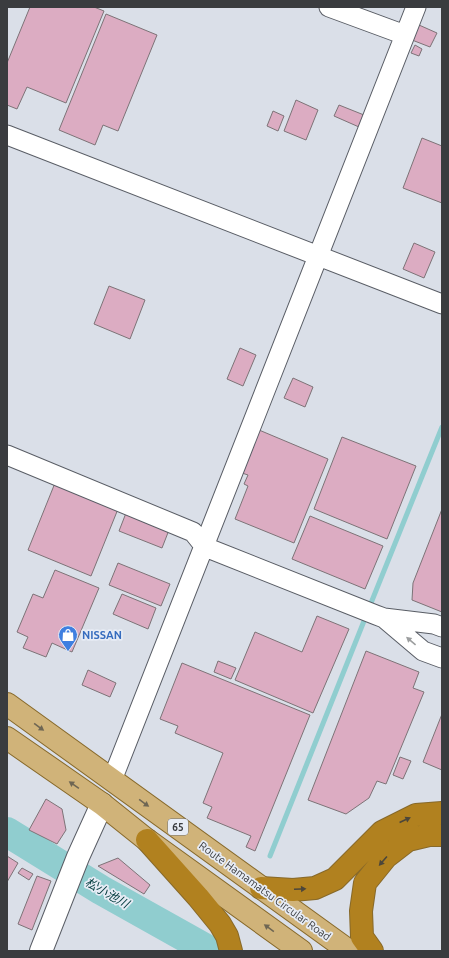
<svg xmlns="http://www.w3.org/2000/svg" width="449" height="958" viewBox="0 0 449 958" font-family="Ubuntu,'Noto Sans JP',sans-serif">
<rect width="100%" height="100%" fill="#dadfe8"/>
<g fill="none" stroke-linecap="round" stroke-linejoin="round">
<path stroke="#90cdcf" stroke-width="5" d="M 369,608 L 442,427
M 270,856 L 366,616"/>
<path stroke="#90cdcf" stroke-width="30" d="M 7,832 L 101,890 L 210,951"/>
</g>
<path fill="#dcacc2" stroke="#7d7377" d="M 30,7 L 94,7 L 104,11 L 66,103 L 27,87 L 17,109 L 7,105 L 7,63 Z
M 106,14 L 157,35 L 118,131 L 103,125 L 95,145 L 59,130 Z
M 419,25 L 437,33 L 430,47 L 412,40 Z
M 415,45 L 422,49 L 419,56 L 411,53 Z
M 296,100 L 318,110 L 306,140 L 284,131 Z
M 339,105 L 364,115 L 359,127 L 334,116 Z
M 273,111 L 284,116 L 278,131 L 267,126 Z
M 422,138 L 442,146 L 442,203 L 403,188 Z
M 414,243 L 435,252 L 424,278 L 403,269 Z
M 109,286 L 145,300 L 130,339 L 94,324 Z
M 240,348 L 256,355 L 243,386 L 227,379 Z
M 293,378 L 313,387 L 305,407 L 284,398 Z
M 259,430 L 328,459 L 294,543 L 235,519 L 248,486 L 244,484 L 248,475 L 242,473 Z
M 342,437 L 416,466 L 387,539 L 314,509 Z
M 55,483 L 118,509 L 91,576 L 28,550 Z
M 442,509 L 442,612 L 412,600 L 413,583 Z
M 126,513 L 169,530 L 162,548 L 119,531 Z
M 310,516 L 383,546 L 365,589 L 292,559 Z
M 118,563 L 170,584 L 161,606 L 109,585 Z
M 55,570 L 99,588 L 72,652 L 52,643 L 46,657 L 23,648 L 28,637 L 17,632 L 33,594 L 43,598 Z
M 122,594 L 156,608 L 148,629 L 113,614 Z
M 317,616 L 349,629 L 313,713 L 235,680 L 255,632 L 302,652 Z
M 366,651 L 419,672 L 413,688 L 424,692 L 386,784 L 377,781 L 369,798 L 346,814 L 308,800 Z
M 218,661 L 236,668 L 231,679 L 214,672 Z
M 182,663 L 310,715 L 255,851 L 246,847 L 251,836 L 207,818 L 212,807 L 203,803 L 223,753 L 175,733 L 178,726 L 160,719 Z
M 88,670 L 116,683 L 110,697 L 82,685 Z
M 442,714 L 442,770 L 423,762 Z
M 400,757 L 411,761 L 403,779 L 393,775 Z
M 46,799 L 62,809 L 66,830 L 57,844 L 29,830 Z
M 7,856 L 18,863 L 7,882 Z
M 118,858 L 150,885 L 144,894 L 98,866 Z
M 22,868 L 33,874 L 29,880 L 18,873 Z
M 37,876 L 51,881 L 32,930 L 18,924 Z"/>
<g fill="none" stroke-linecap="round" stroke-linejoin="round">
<defs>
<path id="minor" d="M 329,7 L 405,35
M 7,135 L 442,304
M 7,455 L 193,532 L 205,547 L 376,615 L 384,618 L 434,624 L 442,627
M 384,618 L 423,651 L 442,658
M 112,780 L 416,7"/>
<path id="tertiary" d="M 41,951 L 78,857 L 102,804"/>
<path id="primary" d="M 7,704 L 349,951
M 7,738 L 102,804 L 147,840 L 301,951"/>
<path id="motorway" d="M 147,840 L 198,897 L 220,924 L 227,936 L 231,951
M 261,888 L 293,890 L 315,888 L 335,879 L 382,832 L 416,815 L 442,813
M 372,951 L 362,937 L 361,911 L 365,883 L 386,857 L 408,840 L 429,835 L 442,835"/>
</defs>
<use href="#minor" stroke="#595d65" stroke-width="21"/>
<use href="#tertiary" stroke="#595d65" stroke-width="24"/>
<use href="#primary" stroke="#87692a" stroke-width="24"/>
<use href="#motorway" stroke="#87692a" stroke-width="24"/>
<use href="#minor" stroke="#fff" stroke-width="19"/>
<use href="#tertiary" stroke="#fff" stroke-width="22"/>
<use href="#primary" stroke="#d0b379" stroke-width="22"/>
<use href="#motorway" stroke="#b1811f" stroke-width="22"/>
</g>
<defs><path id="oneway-solid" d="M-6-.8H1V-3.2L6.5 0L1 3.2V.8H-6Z"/></defs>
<use fill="#9c9e9f" href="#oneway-solid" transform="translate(411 641) rotate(-140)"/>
<g fill="#6e6653">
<use href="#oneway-solid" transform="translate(39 727) rotate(36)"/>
<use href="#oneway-solid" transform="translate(74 785) rotate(-145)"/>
<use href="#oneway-solid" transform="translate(144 803) rotate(36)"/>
<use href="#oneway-solid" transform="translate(269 928) rotate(-144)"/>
</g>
<g fill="#4c463a">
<use href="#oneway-solid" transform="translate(405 820) rotate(-25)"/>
<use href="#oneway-solid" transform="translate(383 861) rotate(131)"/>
<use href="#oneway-solid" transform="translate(300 889) rotate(-3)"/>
</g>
<defs>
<symbol id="shop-pin" viewBox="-11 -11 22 30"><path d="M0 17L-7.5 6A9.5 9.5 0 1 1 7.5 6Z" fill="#3f7fe0" stroke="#e7ecf5"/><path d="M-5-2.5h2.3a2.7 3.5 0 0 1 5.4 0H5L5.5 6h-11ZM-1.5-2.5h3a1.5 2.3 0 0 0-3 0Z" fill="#fff"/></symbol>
</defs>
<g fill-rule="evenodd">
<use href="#shop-pin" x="57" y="624" width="22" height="30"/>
</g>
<g text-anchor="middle" stroke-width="3.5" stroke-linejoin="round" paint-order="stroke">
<rect fill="#e7ecf5" stroke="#6e7176" stroke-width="1" x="168" y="819" width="20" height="16" rx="3"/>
<g font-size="10" font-weight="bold" fill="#3a3c3f">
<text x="178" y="831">65</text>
</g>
<g font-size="11" font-weight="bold" fill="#366cbe" stroke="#e7ecf5" text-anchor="start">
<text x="82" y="639">NISSAN</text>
</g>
<g font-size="11" fill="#3a3c3f" stroke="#e7ecf5">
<text transform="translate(265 891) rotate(36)" y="4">Route Hamamatsu Circular Road</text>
</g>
<g font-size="12" font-style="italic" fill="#003b3d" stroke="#e7ecf5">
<text transform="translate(107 893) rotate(30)" y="4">松小池川</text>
</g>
</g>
<rect width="449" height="958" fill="none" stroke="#3a3c3f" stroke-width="16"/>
</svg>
